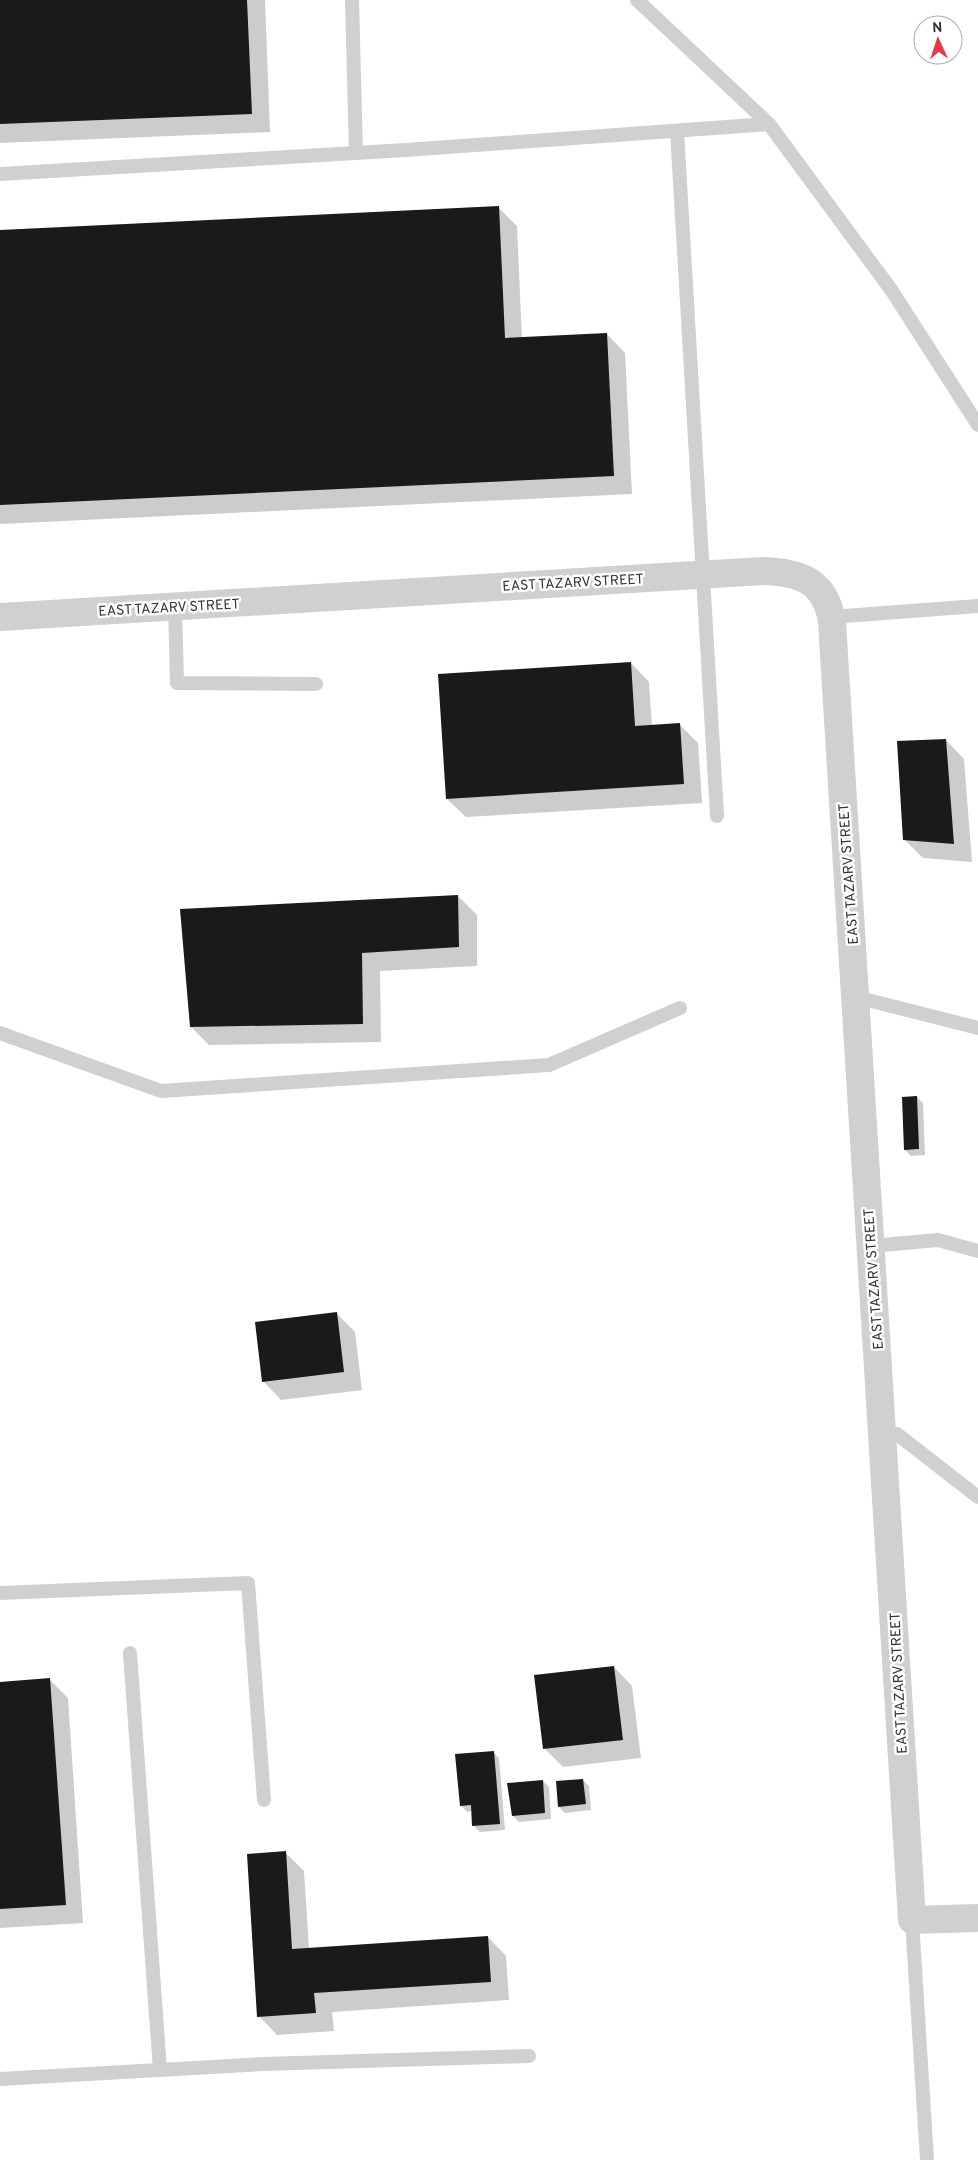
<svg xmlns="http://www.w3.org/2000/svg" width="978" height="2160" viewBox="0 0 978 2160" font-family="Overpass,sans-serif">
<rect width="100%" height="100%" fill="#fff"/>
<path fill="#0003" d="M 0,0 L 265,0 L 270,132 L 0,143 Z
M 498,207 L 517,226 L 522,339 L 607,334 L 625,353 L 632,494 L 0,524 L 0,231 Z
M 631,663 L 649,682 L 652,727 L 680,725 L 698,743 L 702,803 L 466,817 L 447,799 Z
M 946,740 L 964,759 L 972,862 L 923,858 L 904,839 Z
M 458,896 L 477,915 L 477,966 L 380,971 L 381,1042 L 209,1045 L 191,1027 Z
M 917,1097 L 923,1103 L 925,1155 L 911,1156 L 905,1150 Z
M 337,1314 L 355,1332 L 362,1390 L 281,1400 L 263,1381 Z
M 614,1667 L 632,1686 L 641,1758 L 563,1767 L 544,1748 Z
M 50,1680 L 68,1698 L 83,1923 L 0,1928 L 0,1683 Z
M 493,1752 L 499,1758 L 505,1830 L 480,1832 L 474,1826 L 472,1811 L 467,1812 L 461,1805 Z
M 583,1780 L 589,1786 L 591,1810 L 565,1813 L 559,1807 Z
M 543,1781 L 549,1787 L 551,1819 L 519,1822 L 513,1816 Z
M 285,1852 L 304,1871 L 309,1949 L 488,1937 L 506,1956 L 509,2000 L 332,2012 L 334,2031 L 277,2035 L 259,2016 Z"/>
<path fill="#1a1a1a" d="M 0,0 L 247,0 L 252,114 L 0,124 Z
M 499,206 L 505,338 L 607,333 L 614,476 L 0,505 L 0,230 Z
M 631,662 L 635,726 L 680,723 L 684,784 L 446,799 L 438,674 Z
M 946,739 L 954,844 L 903,840 L 897,741 Z
M 458,895 L 459,947 L 362,953 L 363,1024 L 190,1027 L 180,909 Z
M 917,1096 L 919,1149 L 904,1150 L 902,1097 Z
M 337,1312 L 344,1372 L 262,1382 L 255,1322 Z
M 614,1666 L 623,1740 L 543,1749 L 534,1675 Z
M 50,1678 L 66,1905 L 0,1909 L 0,1682 Z
M 494,1751 L 500,1824 L 472,1826 L 471,1805 L 460,1806 L 455,1754 Z
M 583,1779 L 586,1804 L 558,1807 L 556,1781 Z
M 543,1780 L 545,1813 L 512,1816 L 507,1783 Z
M 286,1851 L 292,1949 L 488,1936 L 491,1982 L 314,1993 L 316,2013 L 257,2017 L 247,1854 Z"/>
<g fill="none" stroke-linecap="round" stroke-linejoin="round">
<path stroke="#d0d0d0" stroke-width="14" d="M 352,0 L 356,153
M 637,0 L 769,124
M 677,131 L 717,816
M 0,174 L 406,150 L 769,124 L 892,291 L 978,425
M 175,606 L 177,683 L 316,684
M 831,617 L 978,606
M 856,997 L 978,1028
M 0,1033 L 161,1091 L 549,1065 L 680,1008
M 871,1246 L 938,1240 L 978,1251
M 883,1435 L 897,1434 L 978,1497
M 0,1593 L 248,1583 L 264,1800
M 130,1653 L 160,2070
M 912,1920 L 927,2160
M 0,2079 L 263,2064 L 529,2056"/>
<path stroke="#d0d0d0" stroke-width="28" d="M 0,617 L 763,571 C 800,572 826,581 832,622 L 912,1920 L 978,1918"/>
</g>
<g text-anchor="middle" stroke-width="5" stroke-linejoin="round" paint-order="stroke">
<g font-size="14" fill="#333" stroke="#fff">
<text transform="translate(573 582) rotate(-3)" y="5">EAST TAZARV STREET</text>
<text transform="translate(169 607) rotate(-3)" y="5">EAST TAZARV STREET</text>
<text transform="translate(848 874) rotate(-94)" y="5">EAST TAZARV STREET</text>
<text transform="translate(873 1279) rotate(-94)" y="5">EAST TAZARV STREET</text>
<text transform="translate(898 1683) rotate(-93)" y="5">EAST TAZARV STREET</text>
</g>
</g>
<g transform="translate(938 40) rotate(357)"><circle r="24" fill="#ffffff" stroke="#adadad"/>
<path d="M0-4L9 19L0 12L-9 19Z" fill="#e63946"/>
<text y="-8" font-size="14" font-weight="bold" text-anchor="middle" fill="#333333">N</text>
</g>
</svg>
